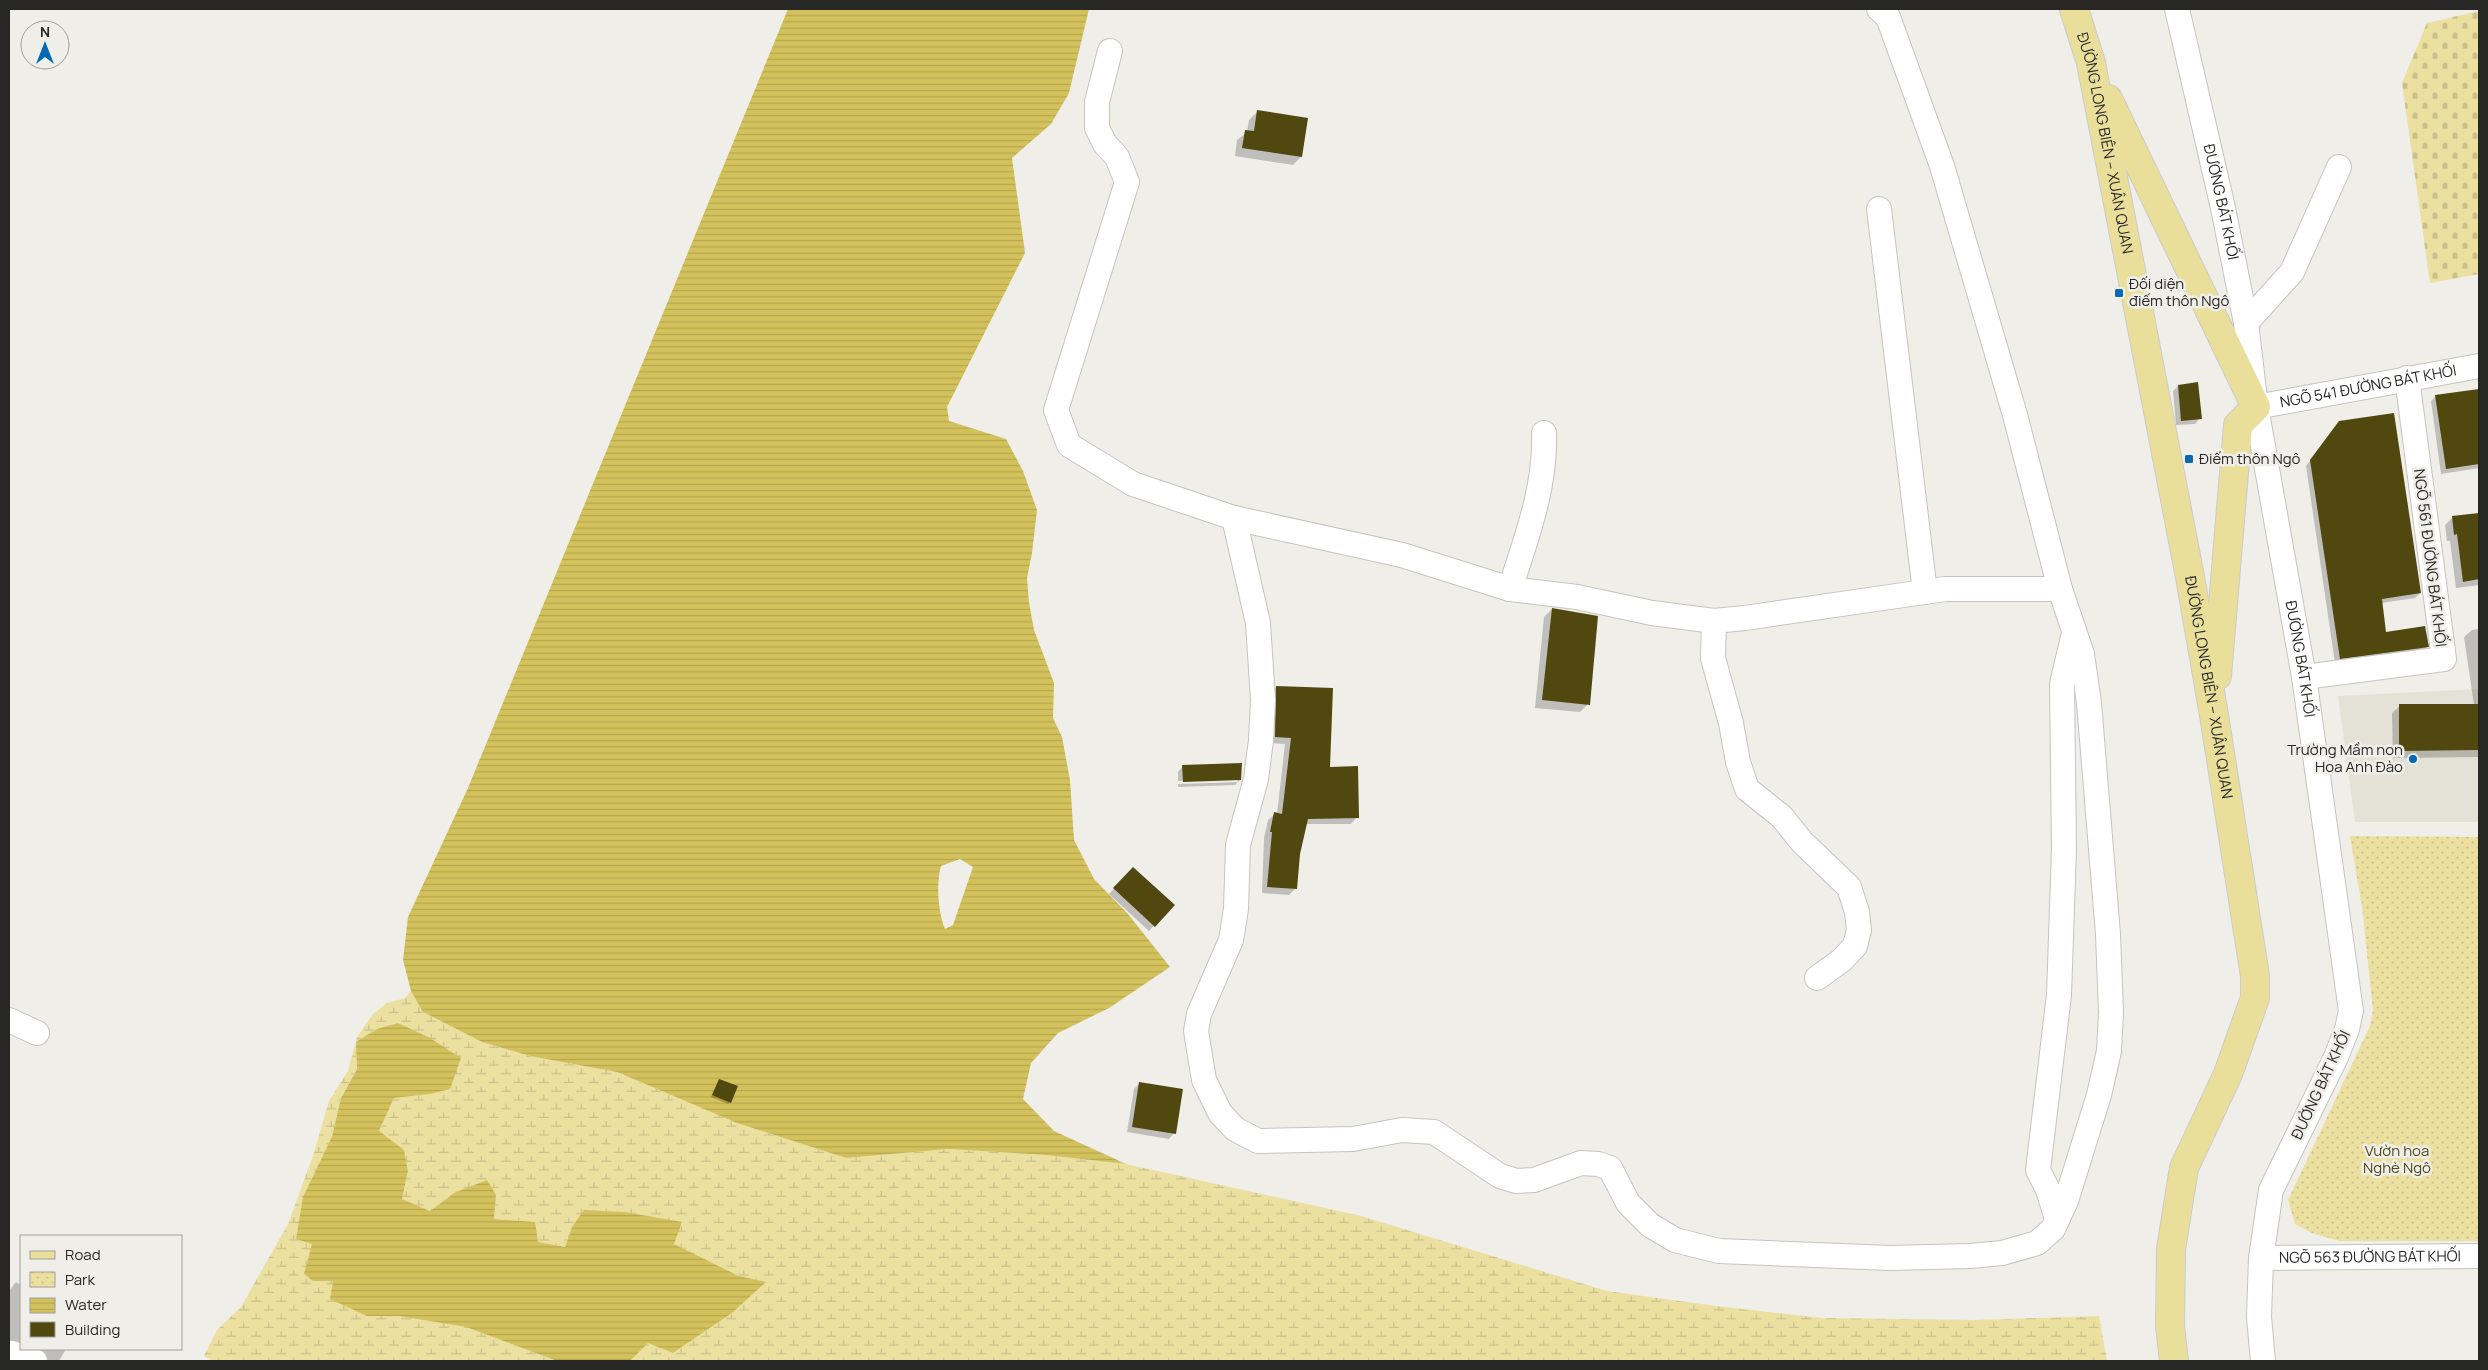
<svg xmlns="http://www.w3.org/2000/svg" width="2488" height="1370" viewBox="0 0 2488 1370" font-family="Manrope,sans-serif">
<defs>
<pattern id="wetland-marsh" width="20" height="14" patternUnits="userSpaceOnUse" patternTransform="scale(1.25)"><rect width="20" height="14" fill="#ebe0a0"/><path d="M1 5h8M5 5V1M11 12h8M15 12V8" fill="none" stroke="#cac08a"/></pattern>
<pattern id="cemetery-stones" width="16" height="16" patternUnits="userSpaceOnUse" patternTransform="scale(1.25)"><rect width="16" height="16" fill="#ebe0a0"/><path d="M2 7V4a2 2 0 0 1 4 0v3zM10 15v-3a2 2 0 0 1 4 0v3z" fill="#cac08a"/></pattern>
<pattern id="park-dots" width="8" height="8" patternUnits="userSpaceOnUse" patternTransform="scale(1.25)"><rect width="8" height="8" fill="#ebe0a0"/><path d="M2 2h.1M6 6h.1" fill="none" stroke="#cac08a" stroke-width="1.8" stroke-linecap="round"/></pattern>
<pattern id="water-rules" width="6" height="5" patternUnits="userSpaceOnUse" patternTransform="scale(1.25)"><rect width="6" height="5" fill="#d3c25c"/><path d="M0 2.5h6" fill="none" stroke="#b5a750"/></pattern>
</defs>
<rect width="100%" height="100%" fill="#efeee9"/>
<path fill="#e4e2d6" d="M 2479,689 L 2479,822 L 2355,822 L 2338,696 Z"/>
<path fill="url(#wetland-marsh)" d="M 411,991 L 423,1012 L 482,1042 L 530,1056 L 617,1072 L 737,1123 L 846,1158 L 949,1149 L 1046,1155 L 1126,1164 L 1361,1216 L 1607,1291 L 1716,1306 L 1823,1318 L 1976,1320 L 2099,1316 L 2107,1361 L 630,1361 L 648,1342 L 673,1353 L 732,1313 L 765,1282 L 739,1276 L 674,1244 L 681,1222 L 572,1227 L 565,1247 L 537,1242 L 535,1222 L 494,1219 L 496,1195 L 454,1193 L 430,1211 L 402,1199 L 408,1171 L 404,1151 L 379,1132 L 394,1098 L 430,1094 L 356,1042 L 357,1068 L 341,1098 L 312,1244 L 313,1281 L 333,1281 L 367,1316 L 399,1316 L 466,1327 L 557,1361 L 213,1361 L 204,1356 L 217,1330 L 241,1307 L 288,1224 L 313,1156 L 329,1101 L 348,1071 L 357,1037 L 373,1014 L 387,1003 L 405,998 Z"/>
<path fill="url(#cemetery-stones)" d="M 2479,11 L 2479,274 L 2430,283 L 2402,83 L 2427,23 Z"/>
<path fill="url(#park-dots)" d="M 2350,836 L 2479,837 L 2479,1241 L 2339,1241 L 2312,1233 L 2295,1224 L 2288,1200 L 2370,1026 L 2373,1010 L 2362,907 Z"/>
<path fill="url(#water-rules)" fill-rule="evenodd" d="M 788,9 L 1089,9 L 1069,93 L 1051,124 L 1012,158 L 1025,253 L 947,407 L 949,421 L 1006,439 L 1023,471 L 1037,510 L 1032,553 L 1027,578 L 1029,602 L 1034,630 L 1054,683 L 1053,718 L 1062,737 L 1070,780 L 1074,840 L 1094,879 L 1128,914 L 1170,967 L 1109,1008 L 1058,1033 L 1031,1063 L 1023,1099 L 1054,1131 L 1126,1164 L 1046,1155 L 949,1149 L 846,1158 L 737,1123 L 617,1072 L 530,1056 L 482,1042 L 423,1012 L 411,991 L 403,960 L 408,917 L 468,788 ZM 960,859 L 973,867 L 953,925 L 945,929 C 938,913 936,883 941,866 Z
M 398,1023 L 430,1038 L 461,1058 L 450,1089 L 430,1094 L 394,1098 L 379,1131 L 404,1150 L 408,1171 L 402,1199 L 430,1211 L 454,1193 L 487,1180 L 496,1195 L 494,1219 L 535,1222 L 538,1242 L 565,1247 L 572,1227 L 584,1210 L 624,1212 L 682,1222 L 674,1244 L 739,1276 L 766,1282 L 732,1313 L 673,1353 L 648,1343 L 630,1361 L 557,1361 L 466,1327 L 399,1316 L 367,1316 L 330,1299 L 333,1281 L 313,1281 L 304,1274 L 312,1244 L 296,1239 L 303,1197 L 332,1137 L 341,1098 L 357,1069 L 356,1042 L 377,1029 Z"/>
<path fill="#0003" d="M 1258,111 L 1301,157 L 1293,165 L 1235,156 L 1237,140 L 1247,132 L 1249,120 Z
M 2178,386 L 2200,418 L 2195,424 L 2176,425 L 2173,391 Z
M 2479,390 L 2479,468 L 2441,474 L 2431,401 L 2436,396 Z
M 2334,428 L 2420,593 L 2415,598 L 2381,603 L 2385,633 L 2427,647 L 2422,652 L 2335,663 L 2306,466 Z
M 2479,514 L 2479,585 L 2456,588 L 2450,541 L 2447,541 L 2445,525 L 2452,518 Z
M 1552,609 L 1588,704 L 1580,712 L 1535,708 L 1544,617 Z
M 2479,629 L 2479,757 L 2393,758 L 2392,713 L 2400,706 L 2474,705 L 2464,637 L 2472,630 Z
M 1276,687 L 1329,768 L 1357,817 L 1351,824 L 1305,824 L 1299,854 L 1296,888 L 1289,895 L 1262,893 L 1264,838 L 1268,820 L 1275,814 L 1277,814 L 1285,744 L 1269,743 L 1270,694 Z
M 1241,764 L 1240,780 L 1235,785 L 1178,787 L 1178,784 L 1238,782 L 1238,779 L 1178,781 L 1178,772 L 1183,766 Z
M 1133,869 L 1173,905 L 1149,931 L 1109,894 Z
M 719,1080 L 730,1102 L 728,1104 L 711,1097 Z
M 1140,1083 L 1174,1133 L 1169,1139 L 1127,1132 L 1134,1089 Z
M 16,1282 L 21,1285 L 21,1348 L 9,1342 L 9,1291 Z
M 25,1349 L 66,1349 L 59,1361 L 43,1361 Z"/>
<path fill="#51480f" d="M 1257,110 L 1308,118 L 1302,157 L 1242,148 L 1245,130 L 1254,131 Z
M 2198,382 L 2202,419 L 2181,421 L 2178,385 Z
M 2479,389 L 2479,464 L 2446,469 L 2435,395 Z
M 2394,413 L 2421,593 L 2382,599 L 2386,632 L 2425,626 L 2429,647 L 2340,659 L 2310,460 L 2339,421 Z
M 2479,513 L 2479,579 L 2463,582 L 2457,534 L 2454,535 L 2452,516 Z
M 1552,608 L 1598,616 L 1590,705 L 1542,700 Z
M 1276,686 L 1333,688 L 1330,767 L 1358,766 L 1359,818 L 1308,819 L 1300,854 L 1297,889 L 1267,887 L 1272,832 L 1270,832 L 1274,812 L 1282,814 L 1291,738 L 1275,737 Z
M 2399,704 L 2479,704 L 2479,750 L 2399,751 Z
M 1242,763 L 1241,780 L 1183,782 L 1182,765 Z
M 1133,867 L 1175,905 L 1155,927 L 1113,888 Z
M 719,1079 L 738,1086 L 731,1103 L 712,1095 Z
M 1139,1082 L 1183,1089 L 1176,1134 L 1132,1127 Z"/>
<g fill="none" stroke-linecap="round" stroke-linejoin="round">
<defs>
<g id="minor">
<path id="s1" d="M 2177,9 L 2223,208 L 2246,323 L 2256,407 L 2304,677 L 2351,1011 L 2347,1029 L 2336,1057 L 2271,1190 L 2261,1258 L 2259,1317 L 2263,1361"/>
<path d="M 1110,51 L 1097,102 L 1097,128 L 1105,144 L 1117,157 L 1127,182 L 1056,410 L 1069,445 L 1133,484 L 1234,518 L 1402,555 L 1510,589 L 1577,597 L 1652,613 L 1714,621 L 1745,618 L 1945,589 L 2060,589"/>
<path d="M 1879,209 L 1925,592"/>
<path d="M 2246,323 L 2292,272 L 2339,167"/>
<path id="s2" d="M 2256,407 L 2479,366"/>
<path d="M 1234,518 L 1258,623 L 1263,700 L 1261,740 L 1256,779 L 1238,845 L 1236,909 L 1231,940 L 1199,1014 L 1196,1031 L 1204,1080 L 1220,1113 L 1235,1129 L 1258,1141 L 1353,1139 L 1402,1130 L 1434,1132 L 1500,1176 L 1516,1181 L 1534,1180 L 1581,1163 L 1598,1164 L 1610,1168 L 1628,1203 L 1650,1225 L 1675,1240 L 1719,1251 L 1890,1258 L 1970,1256 L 2002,1253 L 2037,1243 L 2053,1229 L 2066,1201 L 2099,1095 L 2109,1051 L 2111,1012 L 2108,934 L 2089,703 L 2082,654 L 2060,589 L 2015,415 L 1942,166 L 1888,17 L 1879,9"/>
<path d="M 1510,589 C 1526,539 1546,487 1544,433"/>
<path d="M 1714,621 L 1713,658 L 1731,723 L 1738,762 L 1747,789 L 1782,817 L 1802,842 L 1849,887 L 1857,912 L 1859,930 L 1855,946 L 1842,960 L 1817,978"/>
<path d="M 2304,677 L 2444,659 L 2407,378"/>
<path d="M 9,1020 L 37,1033"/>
<path d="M 2057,1219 L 2048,1190 L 2038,1170 L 2059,995 L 2064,849 L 2062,684 L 2074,633"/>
<path id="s3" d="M 2261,1258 L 2479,1256"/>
<path d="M 9,1360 L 12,1353 L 35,1361"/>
</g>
<g id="major">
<path id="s4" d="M 2074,9 L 2091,63 L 2190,577 L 2214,715 L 2255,976 L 2255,998 L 2228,1074 L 2184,1168 L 2171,1249 L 2170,1326 L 2174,1361"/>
<path d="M 2108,99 L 2256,407 L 2238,425 L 2217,676"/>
</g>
</defs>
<use href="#minor" stroke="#c4c4bf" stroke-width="26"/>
<use href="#major" stroke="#cbcbcb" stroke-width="30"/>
<use href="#minor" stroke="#fff" stroke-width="24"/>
<use href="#major" stroke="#e9df9a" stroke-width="28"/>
</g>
<g fill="#046ab6" stroke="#efeee9" stroke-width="2">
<rect x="2114" y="288" width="10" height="10" rx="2.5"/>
<rect x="2184" y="454" width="10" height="10" rx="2.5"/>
<circle cx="2413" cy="759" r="5"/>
</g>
<g text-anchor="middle" stroke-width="5" stroke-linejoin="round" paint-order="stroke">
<g font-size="15" fill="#272725" stroke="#efeee9">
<text dy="5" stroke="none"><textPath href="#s4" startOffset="138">ĐƯỜNG LONG BIÊN – XUÂN QUAN</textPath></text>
<text dy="5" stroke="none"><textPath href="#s1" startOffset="198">ĐƯỜNG BÁT KHỐI</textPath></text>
<text dy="5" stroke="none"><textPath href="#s2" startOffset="114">NGÕ 541 ĐƯỜNG BÁT KHỐI</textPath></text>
<text transform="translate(2430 558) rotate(83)" y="5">NGÕ 561 ĐƯỜNG BÁT KHỐI</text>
<text dy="5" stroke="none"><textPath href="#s1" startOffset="662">ĐƯỜNG BÁT KHỐI</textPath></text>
<text dy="5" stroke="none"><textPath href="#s4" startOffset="692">ĐƯỜNG LONG BIÊN – XUÂN QUAN</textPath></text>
<text transform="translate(2321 1085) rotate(-65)" y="5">ĐƯỜNG BÁT KHỐI</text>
<text dy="5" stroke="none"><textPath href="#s3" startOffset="109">NGÕ 563 ĐƯỜNG BÁT KHỐI</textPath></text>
</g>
<g font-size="15" fill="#272725" stroke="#efeee9" text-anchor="start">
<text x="2129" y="289">Đối diện<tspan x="2129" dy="17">điếm thôn Ngô</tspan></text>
<text x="2199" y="464">Điếm thôn Ngô</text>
<text x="2403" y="755" text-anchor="end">Trường Mầm non<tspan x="2403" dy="17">Hoa Anh Đào</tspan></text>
</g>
<g font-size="15" fill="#50491e" stroke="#efeee9">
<text x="2397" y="1156">Vườn hoa<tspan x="2397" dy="17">Nghè Ngô</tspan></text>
</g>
</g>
<rect width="2488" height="1370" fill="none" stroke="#272725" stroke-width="20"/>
<rect x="20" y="1235" width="162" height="115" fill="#efeee9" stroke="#9f9e9b"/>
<rect x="30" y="1251" width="25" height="8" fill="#e9df9a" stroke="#9f9e9b"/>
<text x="65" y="1260" font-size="15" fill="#272725">Road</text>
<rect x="30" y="1272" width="25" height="15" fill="url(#park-dots)" stroke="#9f9e9b"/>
<text x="65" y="1285" font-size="15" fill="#272725">Park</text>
<rect x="30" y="1298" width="25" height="15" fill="url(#water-rules)" stroke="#9f9e9b"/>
<text x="65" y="1310" font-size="15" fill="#272725">Water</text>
<rect x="30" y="1322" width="25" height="15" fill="#51480f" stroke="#9f9e9b"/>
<text x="65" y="1335" font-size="15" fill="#272725">Building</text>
<g transform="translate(45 45)"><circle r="24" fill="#efeee9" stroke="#9f9e9b"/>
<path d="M0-4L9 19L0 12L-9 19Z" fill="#046ab6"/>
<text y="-8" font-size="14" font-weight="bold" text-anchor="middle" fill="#272725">N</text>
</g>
</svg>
